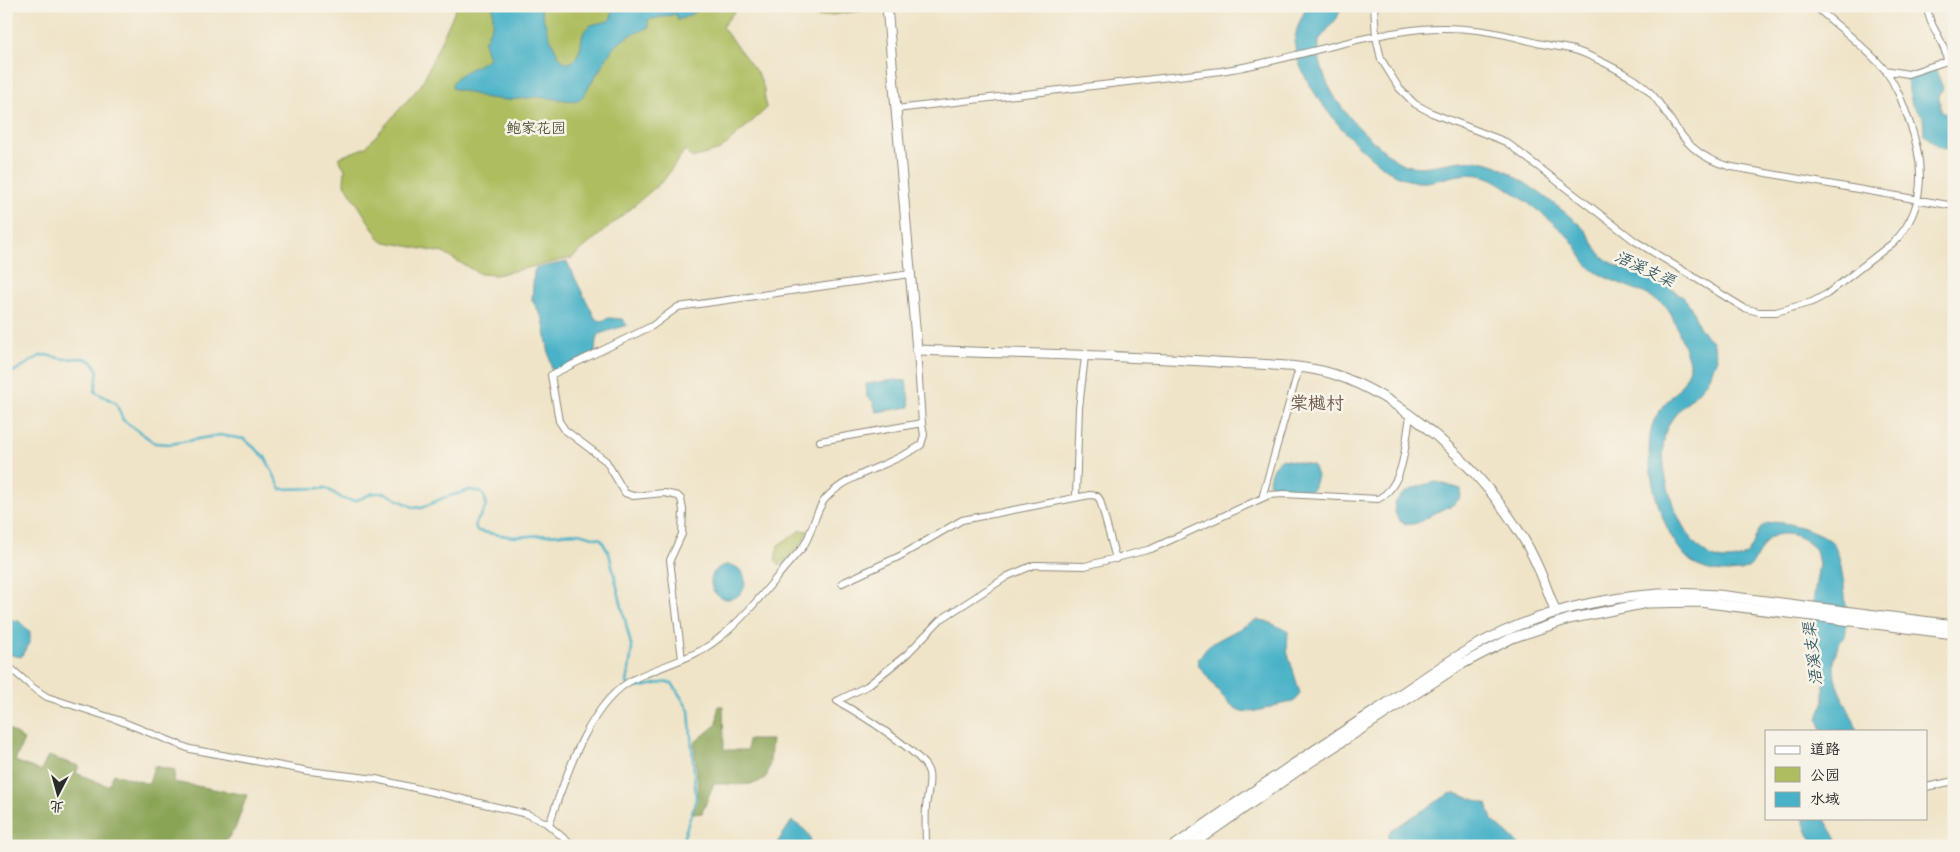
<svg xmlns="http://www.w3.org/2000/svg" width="1960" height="852" viewBox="0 0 1960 852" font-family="'Gochi Hand','LXGW WenKai TC',sans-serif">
<rect width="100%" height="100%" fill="#f7f3e8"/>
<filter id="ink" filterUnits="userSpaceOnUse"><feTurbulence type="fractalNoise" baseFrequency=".02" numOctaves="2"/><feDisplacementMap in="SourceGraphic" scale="10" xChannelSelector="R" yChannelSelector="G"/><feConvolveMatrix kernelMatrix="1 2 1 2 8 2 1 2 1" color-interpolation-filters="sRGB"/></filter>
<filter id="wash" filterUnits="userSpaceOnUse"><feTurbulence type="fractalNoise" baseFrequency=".0096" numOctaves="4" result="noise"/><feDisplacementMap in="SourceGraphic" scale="20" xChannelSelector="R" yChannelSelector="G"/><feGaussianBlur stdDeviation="1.12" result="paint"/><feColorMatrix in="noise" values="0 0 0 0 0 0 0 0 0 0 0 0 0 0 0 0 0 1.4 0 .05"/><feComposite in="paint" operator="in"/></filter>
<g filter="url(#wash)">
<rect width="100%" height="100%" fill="#efe4c8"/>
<path fill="#adbd5f" stroke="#6c7445" d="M 457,6 L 739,6 L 722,27 L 759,75 L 764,89 L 766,109 L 720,150 L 692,158 L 685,150 L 664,180 L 572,258 L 496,275 L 480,274 L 443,253 L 381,241 L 344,183 L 345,169 L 338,158 L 366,147 L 421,85 Z
M 811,6 L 880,6 L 881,8 L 818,17 Z
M 801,530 L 808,531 L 802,543 L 780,566 L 775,560 L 778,545 Z"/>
<path fill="#8aa456" stroke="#5a6840" d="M 718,706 L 723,706 L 724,750 L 748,750 L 748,740 L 772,740 C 770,750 771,766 767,775 C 760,789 727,784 714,783 L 702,813 L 693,814 L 698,788 L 694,743 L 717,724 Z
M 6,727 L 24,740 L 15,761 L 41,771 L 48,756 L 79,766 L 76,773 L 108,786 L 114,774 L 149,784 L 154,766 L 175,770 L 174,782 L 247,795 L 235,829 L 222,846 L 6,846 Z"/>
<path fill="#4ab2c8" stroke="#3a6e7a" d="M 493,6 L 539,6 C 544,15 561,91 579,52 C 583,43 580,33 588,27 C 594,22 603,24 610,20 L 615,6 L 702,6 C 695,13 687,17 678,20 L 676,14 L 648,20 L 649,27 L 627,37 L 613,48 L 582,98 L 576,101 L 537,97 L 508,100 L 487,98 L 452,88 C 451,73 480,67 489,58 L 484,43 L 493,23 Z
M 1307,6 L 1342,6 L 1337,18 L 1319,40 C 1315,89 1359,132 1396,160 C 1422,179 1460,150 1495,165 C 1517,175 1564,210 1582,227 C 1592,237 1595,252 1607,260 C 1628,275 1663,280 1682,296 C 1698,310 1693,329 1713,341 L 1717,358 C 1714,367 1710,376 1704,385 C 1692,400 1672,412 1666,431 C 1654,467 1682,562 1728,560 C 1759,559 1750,532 1766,524 C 1779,517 1824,533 1833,543 C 1843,555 1849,621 1845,636 C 1844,640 1842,639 1840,642 C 1836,648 1834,660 1834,667 C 1833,689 1852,710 1857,731 L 1822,731 L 1818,719 L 1824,699 L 1824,669 L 1808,634 L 1819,564 L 1816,550 C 1806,539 1792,531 1776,535 C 1759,539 1760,564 1744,570 C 1740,572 1734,571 1729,572 C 1716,572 1703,570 1693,563 C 1662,540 1643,467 1651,430 C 1656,405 1684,392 1690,367 C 1689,358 1673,314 1667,308 C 1651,291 1616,285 1596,272 C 1583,264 1580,251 1571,240 C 1561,227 1505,184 1490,178 C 1458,166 1438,187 1412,181 C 1372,173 1297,86 1295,46 C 1294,31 1301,19 1307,6 Z
M 1935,68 L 1943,88 L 1939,96 L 1941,110 L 1954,119 L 1954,147 C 1940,153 1934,143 1924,134 L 1923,117 L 1912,105 L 1907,81 L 1908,76 Z
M 567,262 L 595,318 L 601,321 L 609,318 L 622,319 L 627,325 L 599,334 L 596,340 L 595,353 L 552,372 L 543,319 L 532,300 L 534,272 L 536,268 Z
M 895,380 L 906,381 L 910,407 L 876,412 L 873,401 L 867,397 L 866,384 Z
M 1282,459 L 1313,465 L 1317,476 L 1313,489 L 1308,491 L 1270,487 C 1267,478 1273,463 1282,459 Z
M 1437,482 L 1461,489 C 1463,503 1448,507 1437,512 C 1425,518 1414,530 1400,521 C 1380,497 1418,485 1437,482 Z
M711 582a17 17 0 1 1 34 0a17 17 0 1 1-34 0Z
M 6,619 L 19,621 L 30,632 L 30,641 L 21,657 L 11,655 L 6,652 Z
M 1256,620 L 1266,621 L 1288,631 L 1287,651 L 1300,693 C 1296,703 1286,703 1277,705 C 1266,708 1253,714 1242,711 C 1229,709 1208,677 1199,666 L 1198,660 L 1209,645 Z
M 1455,793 L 1487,804 L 1492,820 L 1521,846 L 1394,846 L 1388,838 L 1390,831 L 1449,794 Z
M 1802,818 L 1824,818 L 1841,846 L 1816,846 L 1808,834 Z
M 792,821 C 802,828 813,833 810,846 L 775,846 Z"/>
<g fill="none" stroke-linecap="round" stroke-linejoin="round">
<path stroke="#4ab2c8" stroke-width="2.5" d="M 6,376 L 40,356 L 46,355 L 64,359 L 84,358 L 93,362 L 98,371 L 95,392 L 116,403 L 123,420 L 155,443 L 171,444 L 220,435 L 244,439 L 265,457 L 281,489 L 326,488 L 343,499 L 355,501 L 373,493 L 385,493 L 413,507 L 421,508 L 443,498 L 470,490 L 481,492 C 492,506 482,512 475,524 L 477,531 L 513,537 L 578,533 L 601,539 L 609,553 L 632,649 L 627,683 C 636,695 657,679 672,683 L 689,710 L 696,799 L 681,846"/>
</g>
</g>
<g filter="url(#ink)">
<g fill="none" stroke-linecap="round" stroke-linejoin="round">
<defs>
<path id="street" d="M 1374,6 L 1376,37 L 1381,59 L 1399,88 L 1415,104 L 1432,113 L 1506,142 L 1635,241 L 1744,308 L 1759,312 L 1776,312 L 1812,302 L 1827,294 L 1894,242 C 1928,207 1924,160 1908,118 C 1902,101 1896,85 1885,70 C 1865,46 1838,27 1815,6
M 1885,70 L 1908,74 L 1947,61 C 1946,41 1928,27 1927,6
M 896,109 L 1221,71 C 1288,61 1353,36 1421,29 C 1462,25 1498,32 1537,43 C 1550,46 1562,47 1574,50 C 1594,56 1612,67 1629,76 C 1675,101 1669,152 1732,167 L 1954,206
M 820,441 L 922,423 L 917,350
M 1076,496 L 1079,408 L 1085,356
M 1262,498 L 1299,368
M 842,583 L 900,556 L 962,520 L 1090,495 L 1097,496 L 1100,500 L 1116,559
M 682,659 L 670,560 L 682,534 L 683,510 L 681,499 L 678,496 L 664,493 L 633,496 L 625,493 L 606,461 L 565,430 L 559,421 L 551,375 L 652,326 L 678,307 L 910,274
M 6,664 L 32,687 L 47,697 L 118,720 L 190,749 L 309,771 L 376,779 L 527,814 L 546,823 L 573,846
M 837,701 L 867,686 L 906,655 L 940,620 L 1008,576 L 1034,565 L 1085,566 L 1151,549 L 1269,495 L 1284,494 L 1378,499 C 1405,485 1405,444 1410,416
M 837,701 C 855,711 926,754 929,773 C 931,784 927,796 926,807 C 925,820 926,833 926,846
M 1926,787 L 1954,781
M 549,825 C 565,779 589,700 636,678 C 663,665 695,658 718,639 C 750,614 775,577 803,547 C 813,532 815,510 826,498 C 849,473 893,465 921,445 L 924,435 L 922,423"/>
<path id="secondary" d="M 887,6 L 917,350 C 1016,354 1116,355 1216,362 C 1254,365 1296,363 1333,374 C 1404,397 1476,465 1516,527 C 1534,553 1545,583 1556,613
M 1174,846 C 1240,800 1307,754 1375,711 C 1408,690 1439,666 1473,647 C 1547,606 1634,588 1718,595 L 1954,625
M 1190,846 L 1303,767 L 1460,665 L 1512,638 L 1569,619 L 1647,603 L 1700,602 L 1954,634"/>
</defs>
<use href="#street" stroke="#8d887a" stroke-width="8"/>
<use href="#secondary" stroke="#8d887a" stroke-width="11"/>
<use href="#street" stroke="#fff" stroke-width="6"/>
<use href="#secondary" stroke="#fff" stroke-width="9"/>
</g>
</g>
<g text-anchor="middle" stroke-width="5" stroke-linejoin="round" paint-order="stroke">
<g font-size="15" fill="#52573b" stroke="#f7f3e8">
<text x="536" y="133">鲍家花园</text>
</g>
<g font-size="16" font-style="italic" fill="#365a62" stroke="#f7f3e8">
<text transform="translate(1645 268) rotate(25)" y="6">浯溪支渠</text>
<text transform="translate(1812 654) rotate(-97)" y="6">浯溪支渠</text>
</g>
<g font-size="18" fill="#6c564c" stroke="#f7f3e8">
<text x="1317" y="409">棠樾村</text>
</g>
</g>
<rect width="1960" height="852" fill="none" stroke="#f7f3e8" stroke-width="25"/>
<rect x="1765" y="730" width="162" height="90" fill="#f7f3e8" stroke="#a5a39c"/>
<rect x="1775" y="746" width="25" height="8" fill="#ffffff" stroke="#a5a39c"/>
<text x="1810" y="754" font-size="15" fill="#2b2b2b">道路</text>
<rect x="1775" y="767" width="25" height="15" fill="#adbd5f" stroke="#a5a39c"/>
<text x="1810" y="780" font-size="15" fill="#2b2b2b">公园</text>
<rect x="1775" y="792" width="25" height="15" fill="#4ab2c8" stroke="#a5a39c"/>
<text x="1810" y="804" font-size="15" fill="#2b2b2b">水域</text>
<g transform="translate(58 794) rotate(186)" stroke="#f7f3e8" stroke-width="4" paint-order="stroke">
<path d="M0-4L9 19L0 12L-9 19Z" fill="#2b2b2b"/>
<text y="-8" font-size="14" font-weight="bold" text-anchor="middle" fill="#2b2b2b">北</text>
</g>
</svg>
